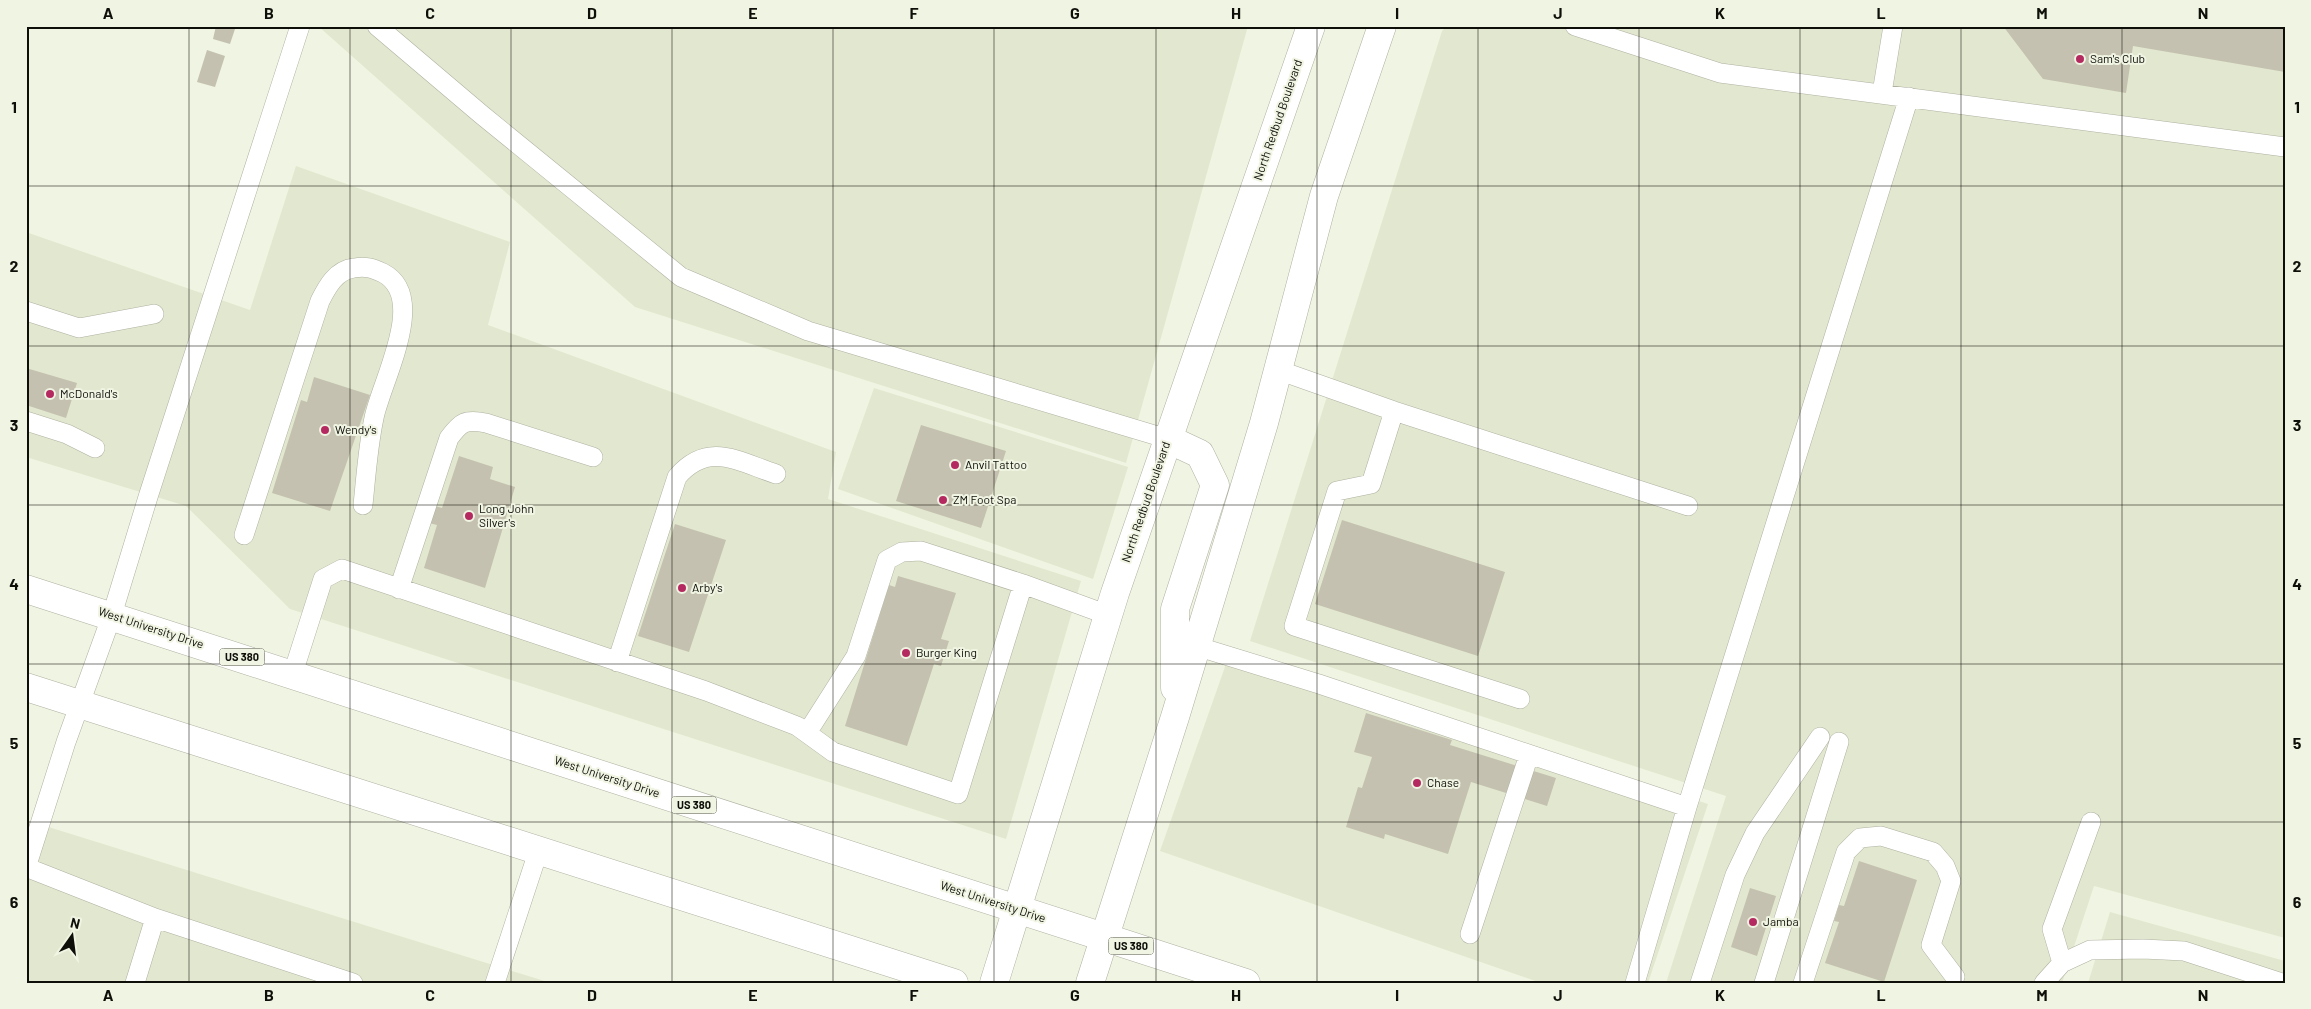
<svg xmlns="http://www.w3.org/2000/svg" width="2311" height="1009" viewBox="0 0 2311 1009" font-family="Barlow,sans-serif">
<rect width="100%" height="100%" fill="#f0f4e2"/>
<path fill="#e2e8cf" d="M 318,26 L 1248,26 L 1126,463 L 635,307 Z
M 1447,26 L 2285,26 L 2285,938 L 2094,886 L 2062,983 L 1666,983 L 1726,796 L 1250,641 L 1442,31 Z
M 296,166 L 510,242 L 488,325 L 836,452 L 828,499 L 1081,581 L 1006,839 L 290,609 L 186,506 L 26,457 L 26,232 L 250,310 Z
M 874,388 L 1128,467 L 1093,579 L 838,489 Z
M 1232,647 L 1708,804 L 1648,983 L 1541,983 L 1160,851 Z
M 26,820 L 551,983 L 26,983 Z
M 2110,912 L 2285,961 L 2285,983 L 2088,983 Z"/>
<path fill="#c5c1b0" d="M 216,26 L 236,26 L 230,44 L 213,39 Z
M 2003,26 L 2285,26 L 2285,72 L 2133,46 L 2126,93 L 2043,79 Z
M 207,50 L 225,56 L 215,87 L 197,82 Z
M 26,368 L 77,383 L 66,418 L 26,405 Z
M 314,377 L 370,395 L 330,511 L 272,493 L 301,400 L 307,402 Z
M 921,425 L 1006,451 L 981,528 L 896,501 Z
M 459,456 L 493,467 L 490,479 L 515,487 L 485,588 L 424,568 L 437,525 L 429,523 L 435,506 L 442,508 Z
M 1342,520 L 1505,572 L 1478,656 L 1315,604 Z
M 675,524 L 726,540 L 689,652 L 638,636 Z
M 898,576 L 956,593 L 941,639 L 949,641 L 941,666 L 934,664 L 907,746 L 845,726 L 889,585 L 895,587 Z
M 1366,713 L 1452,740 L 1450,745 L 1556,778 L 1547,806 L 1471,782 L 1448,854 L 1385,834 L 1384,839 L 1346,827 L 1358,787 L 1362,788 L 1372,757 L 1354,752 Z
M 1859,861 L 1917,880 L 1884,982 L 1825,963 L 1839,922 L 1834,921 L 1839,905 L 1844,906 Z
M 1750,888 L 1776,896 L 1757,956 L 1731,947 Z"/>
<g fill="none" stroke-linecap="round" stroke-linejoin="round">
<defs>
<path id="lane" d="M 377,26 L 482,115 L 681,277 L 808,331 L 1168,439
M 1575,26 L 1720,73 L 2285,147
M 1882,93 L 1893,26
M 26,311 L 79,328 L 154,314
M 1278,370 L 1394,411 L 1688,506
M 1394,411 L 1371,484 L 1337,491 L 1294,626 L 1520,699
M 26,421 L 67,434 L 95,448
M 244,535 L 320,301 C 327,287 336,270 354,268 C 366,266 372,268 383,273 C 429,297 381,382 374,418 C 368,446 366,476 363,505
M 399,589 L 449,438 C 461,422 465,419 486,423 L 593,457
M 1186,643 L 1319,684 L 1687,807
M 617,662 L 677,477 C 708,441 737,461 776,474
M 293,673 L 323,579 L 342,569 L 706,691 L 797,726 L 833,752 L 958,794 L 1023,584 L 1108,615
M 807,733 L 856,656 L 887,560 L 902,552 L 921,551 L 1023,584
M 26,868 L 66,742 L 112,615 L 148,497 L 300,26
M 28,868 L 155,918
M 1470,934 L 1529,755
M 2062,963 L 2052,929 L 2091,822
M 135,983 L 155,918 L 353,983
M 495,983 L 539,849
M 1635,983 L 1687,807 L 1909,97
M 1700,983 L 1735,875 L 1755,833 L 1820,737
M 1764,983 L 1839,742
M 1803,983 L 1846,852 L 1860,838 L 1881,836 L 1933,852 L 1945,866 L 1951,881 L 1931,945 L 1955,977
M 2044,983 L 2062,963 L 2090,950 L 2143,949 L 2184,951 L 2282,983"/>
<path id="secondary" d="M 1168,439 L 1200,454 L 1215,485 L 1175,609 L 1175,688
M 994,983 L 1115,593 L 1311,26
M 1090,983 L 1175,717 L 1264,423 L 1324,196 L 1382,26"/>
<path id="highway" d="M 26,589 L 1246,983
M 26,687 L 954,983"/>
</defs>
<use href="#lane" stroke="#aeb1a1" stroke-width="20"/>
<use href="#secondary" stroke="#aeb1a1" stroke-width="29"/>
<use href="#highway" stroke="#aeb1a1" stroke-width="29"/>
<use href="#lane" stroke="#fff" stroke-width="19"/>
<use href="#secondary" stroke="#fff" stroke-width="28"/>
<use href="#highway" stroke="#fff" stroke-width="28"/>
</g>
<path fill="none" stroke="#0e0f09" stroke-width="1" stroke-opacity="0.55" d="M 189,26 L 189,983M 350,26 L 350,983M 511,26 L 511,983M 672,26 L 672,983M 833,26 L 833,983M 994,26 L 994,983M 1156,26 L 1156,983M 1317,26 L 1317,983M 1478,26 L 1478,983M 1639,26 L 1639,983M 1800,26 L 1800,983M 1961,26 L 1961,983M 2122,26 L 2122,983M 26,186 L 2285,186M 26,346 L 2285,346M 26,505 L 2285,505M 26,664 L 2285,664M 26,822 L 2285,822"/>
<g fill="#b52961" stroke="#f0f4e2" stroke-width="2">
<circle cx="2080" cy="59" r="5"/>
<circle cx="50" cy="394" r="5"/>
<circle cx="325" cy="430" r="5"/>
<circle cx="955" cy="465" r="5"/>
<circle cx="943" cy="500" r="5"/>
<circle cx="469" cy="516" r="5"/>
<circle cx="682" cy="588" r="5"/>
<circle cx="906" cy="653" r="5"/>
<circle cx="1417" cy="783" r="5"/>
<circle cx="1753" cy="922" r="5"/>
</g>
<g text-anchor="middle" stroke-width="4" stroke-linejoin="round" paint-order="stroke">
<g fill="#f0f4e2" stroke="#52544a" stroke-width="1">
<rect x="219.5" y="648.5" width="45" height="17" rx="4"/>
<rect x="671.5" y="796.5" width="45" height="17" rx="4"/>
<rect x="1108.5" y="937.5" width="45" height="17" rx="4"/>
</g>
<g font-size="11" font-weight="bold" fill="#0e0f09">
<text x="242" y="661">US 380</text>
<text x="694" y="809">US 380</text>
<text x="1131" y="950">US 380</text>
</g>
<g font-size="12" fill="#0e0f09" stroke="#f0f4e2" text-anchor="start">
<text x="2090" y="63">Sam's Club</text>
<text x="60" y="398">McDonald's</text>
<text x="335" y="434">Wendy's</text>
<text x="965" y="469">Anvil Tattoo</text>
<text x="953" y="504">ZM Foot Spa</text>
<text x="479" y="513">Long John<tspan x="479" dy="14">Silver's</tspan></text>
<text x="692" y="592">Arby's</text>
<text x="916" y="657">Burger King</text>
<text x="1427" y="787">Chase</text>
<text x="1763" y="926">Jamba</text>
</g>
<g font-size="12" fill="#0e0f09" stroke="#f0f4e2">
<text transform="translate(1278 120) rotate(-71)" y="4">North Redbud Boulevard</text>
<text transform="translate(1146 502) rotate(-71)" y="4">North Redbud Boulevard</text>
<text transform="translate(151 628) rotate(18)" y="4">West University Drive</text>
<text transform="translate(607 777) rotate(18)" y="4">West University Drive</text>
<text transform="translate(993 902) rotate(18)" y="4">West University Drive</text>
</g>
</g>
<rect width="2311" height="1009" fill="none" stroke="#f0f4e2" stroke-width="55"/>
<g transform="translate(72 936) rotate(14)" stroke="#f0f4e2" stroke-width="4" paint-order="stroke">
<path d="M0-4L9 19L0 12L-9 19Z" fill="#0e0f09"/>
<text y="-8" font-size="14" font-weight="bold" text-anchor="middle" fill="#0e0f09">N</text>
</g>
<rect x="28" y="28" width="2256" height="954" fill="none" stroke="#0e0f09" stroke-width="2"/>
<g font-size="16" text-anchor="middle" font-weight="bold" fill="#0e0f09">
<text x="108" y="19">A</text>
<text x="269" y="19">B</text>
<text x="430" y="19">C</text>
<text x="592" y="19">D</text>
<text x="753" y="19">E</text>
<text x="914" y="19">F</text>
<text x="1075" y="19">G</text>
<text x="1236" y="19">H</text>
<text x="1397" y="19">I</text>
<text x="1558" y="19">J</text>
<text x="1720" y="19">K</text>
<text x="1881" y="19">L</text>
<text x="2042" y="19">M</text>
<text x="2203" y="19">N</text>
<text x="14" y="113">1</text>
<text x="2297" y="113">1</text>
<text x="14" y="272">2</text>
<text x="2297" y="272">2</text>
<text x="14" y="431">3</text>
<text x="2297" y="431">3</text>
<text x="14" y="590">4</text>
<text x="2297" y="590">4</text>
<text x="14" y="749">5</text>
<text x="2297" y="749">5</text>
<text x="14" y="908">6</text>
<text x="2297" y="908">6</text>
<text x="108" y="1001">A</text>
<text x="269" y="1001">B</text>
<text x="430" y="1001">C</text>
<text x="592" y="1001">D</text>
<text x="753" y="1001">E</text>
<text x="914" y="1001">F</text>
<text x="1075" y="1001">G</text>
<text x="1236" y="1001">H</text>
<text x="1397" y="1001">I</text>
<text x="1558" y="1001">J</text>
<text x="1720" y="1001">K</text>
<text x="1881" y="1001">L</text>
<text x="2042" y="1001">M</text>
<text x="2203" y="1001">N</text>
</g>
</svg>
